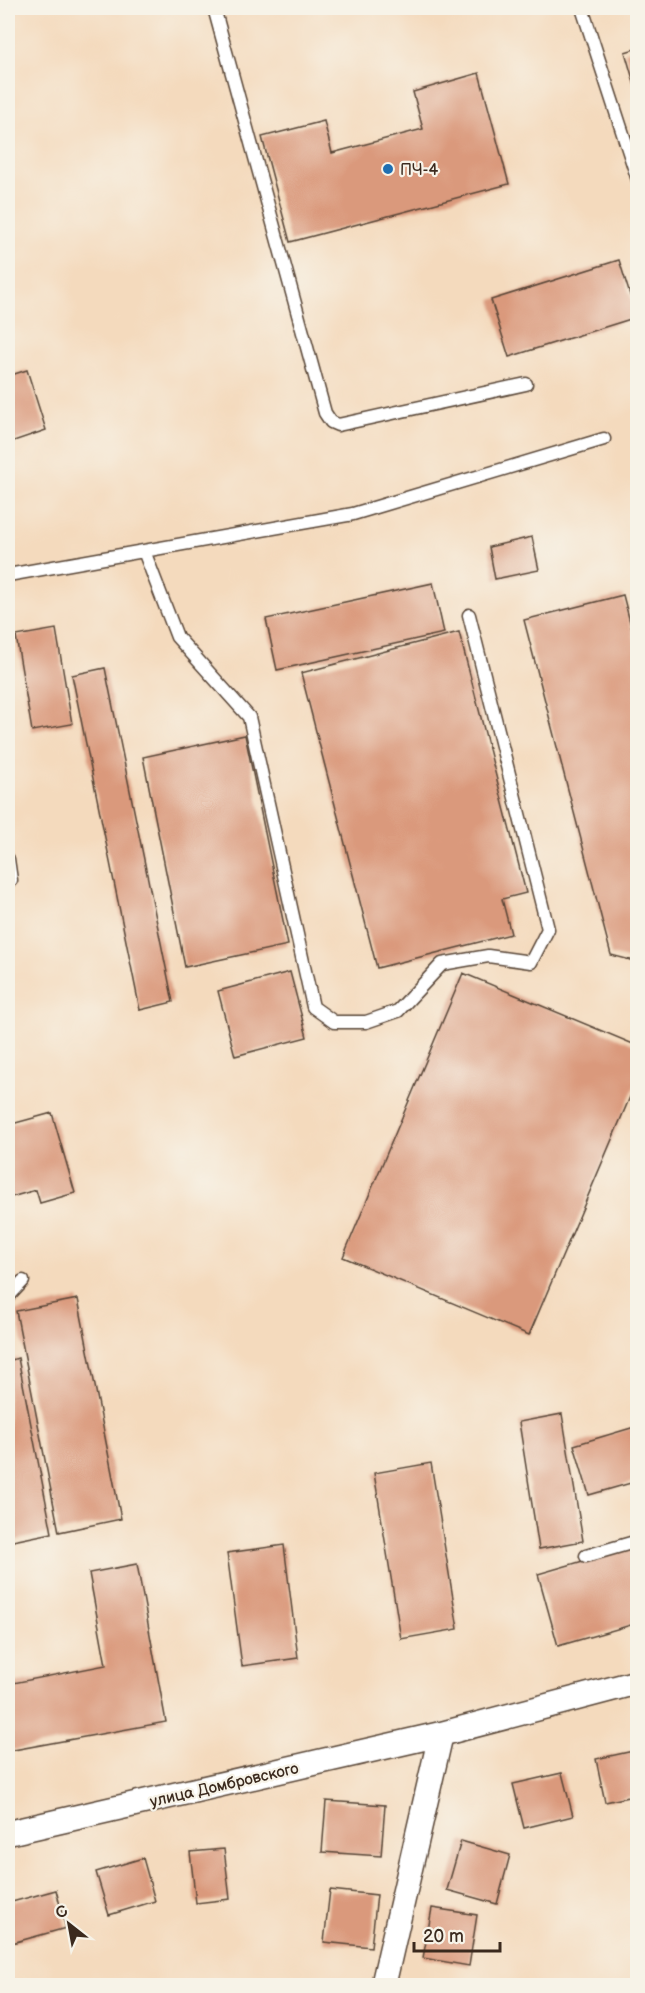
<svg xmlns="http://www.w3.org/2000/svg" width="645" height="1993" viewBox="0 0 645 1993" font-family="'Balsamiq Sans',sans-serif">
<rect width="100%" height="100%" fill="#f7f3e8"/>
<filter id="ink" filterUnits="userSpaceOnUse"><feTurbulence type="fractalNoise" baseFrequency=".0167" numOctaves="2"/><feDisplacementMap in="SourceGraphic" scale="12" xChannelSelector="R" yChannelSelector="G"/><feConvolveMatrix kernelMatrix="1 2 1 2 8 2 1 2 1" color-interpolation-filters="sRGB"/></filter>
<filter id="wash" filterUnits="userSpaceOnUse"><feTurbulence type="fractalNoise" baseFrequency=".008" numOctaves="4" result="noise"/><feDisplacementMap in="SourceGraphic" scale="24" xChannelSelector="R" yChannelSelector="G"/><feGaussianBlur stdDeviation="1.35" result="paint"/><feColorMatrix in="noise" values="0 0 0 0 0 0 0 0 0 0 0 0 0 0 0 0 0 1.4 0 .05"/><feComposite in="paint" operator="in"/></filter>
<g filter="url(#wash)">
<rect width="100%" height="100%" fill="#f4dabd"/>
<g id="blocks">
<path fill="#da997b" d="M 638,48 L 638,93 L 637,93 L 625,52 Z
M 479,73 L 509,184 L 290,242 L 262,137 L 324,121 L 332,153 L 423,129 L 413,92 Z
M 619,260 L 637,317 L 509,357 L 491,300 Z
M 27,370 L 46,430 L 8,443 L 8,376 Z
M 532,537 L 539,570 L 495,579 L 489,547 Z
M 433,583 L 444,633 L 277,670 L 266,619 Z
M 623,595 L 638,653 L 638,962 L 611,955 L 524,620 Z
M 56,629 L 72,724 L 32,731 L 16,636 Z
M 459,632 L 526,893 L 502,899 L 511,934 L 377,968 L 301,673 Z
M 105,668 L 173,1002 L 140,1010 L 72,675 Z
M 245,735 L 288,945 L 185,967 L 143,757 Z
M 290,972 L 307,1037 L 235,1056 L 218,991 Z
M 463,973 L 638,1046 L 638,1078 L 529,1335 L 343,1257 Z
M 52,1113 L 75,1193 L 40,1203 L 36,1190 L 11,1197 L 8,1185 L 8,1125 Z
M 78,1299 L 121,1519 L 59,1532 L 16,1311 Z
M 18,1358 L 52,1533 L 8,1542 L 8,1361 Z
M 562,1414 L 583,1541 L 539,1549 L 519,1422 Z
M 638,1426 L 638,1481 L 589,1495 L 574,1445 Z
M 431,1463 L 458,1629 L 401,1639 L 374,1473 Z
M 284,1545 L 298,1658 L 242,1666 L 227,1553 Z
M 638,1545 L 638,1623 L 558,1646 L 538,1574 Z
M 137,1564 L 166,1722 L 8,1751 L 8,1684 L 106,1665 L 89,1573 Z
M 638,1750 L 638,1795 L 605,1802 L 596,1759 Z
M 562,1773 L 573,1816 L 524,1828 L 513,1784 Z
M 326,1801 L 385,1805 L 381,1856 L 322,1852 Z
M 461,1841 L 510,1855 L 497,1904 L 447,1890 Z
M 224,1849 L 230,1899 L 196,1903 L 190,1852 Z
M 143,1858 L 155,1901 L 109,1915 L 96,1872 Z
M 56,1890 L 66,1928 L 12,1943 L 8,1925 L 8,1903 Z
M 330,1890 L 377,1895 L 371,1947 L 324,1942 Z
M 432,1908 L 477,1915 L 469,1966 L 423,1958 Z"/>
</g>
</g>
<g filter="url(#ink)">
<use href="#blocks" fill-opacity="0" stroke="#574436" stroke-width="1.5"/>
<g fill="none" stroke-linecap="round" stroke-linejoin="round">
<defs>
<path id="service" d="M 214,8 L 325,413 L 331,422 L 338,425 L 526,384
M 582,8 L 638,180
M 144,551 L 177,637 L 249,717 L 313,1007 L 334,1022 L 366,1022 L 398,1011 L 442,964 L 488,956 L 531,962 L 548,929 L 469,615
M 8,575 L 353,514 L 604,439
M 8,859 L 11,880 L 8,882
M 8,1297 L 23,1281
M 586,1556 L 638,1541"/>
<path id="minor" d="M 8,1833 L 441,1734 L 638,1682
M 383,1986 L 441,1734"/>
</defs>
<use href="#service" stroke="#574436" stroke-width="15"/>
<use href="#minor" stroke="#574436" stroke-width="27"/>
<use href="#service" stroke="#fff" stroke-width="12"/>
<use href="#minor" stroke="#fff" stroke-width="24"/>
</g>
</g>
<circle fill="#1f6fb2" stroke="#f7f3e8" stroke-width="2" cx="388" cy="169" r="6"/>
<g text-anchor="middle" stroke-width="4.5" stroke-linejoin="round" paint-order="stroke">
<g font-size="16" fill="#3b2a1e" stroke="#f7f3e8" text-anchor="start">
<text x="400" y="175">ПЧ-4</text>
</g>
<g font-size="16" fill="#3b2a1e" stroke="#f7f3e8">
<text transform="translate(224 1784) rotate(-13)" y="6">улица Домбровского</text>
</g>
</g>
<rect width="645" height="1993" fill="none" stroke="#f7f3e8" stroke-width="30"/>
<g transform="translate(69 1924) rotate(329)" stroke="#f7f3e8" stroke-width="4.5" paint-order="stroke">
<path d="M0-4.5L10 22L0 15L-10 22Z" fill="#3b2a1e"/>
<text y="-9" font-size="16" font-weight="bold" text-anchor="middle" fill="#3b2a1e">С</text>
</g>
<path d="M414 1942v9h86v-9" fill="none" stroke="#3b2a1e" stroke-width="3"/>
<text x="423" y="1942" font-size="18" fill="#3b2a1e" stroke="#f7f3e8" stroke-width="4.5" paint-order="stroke">20 m</text>
</svg>
